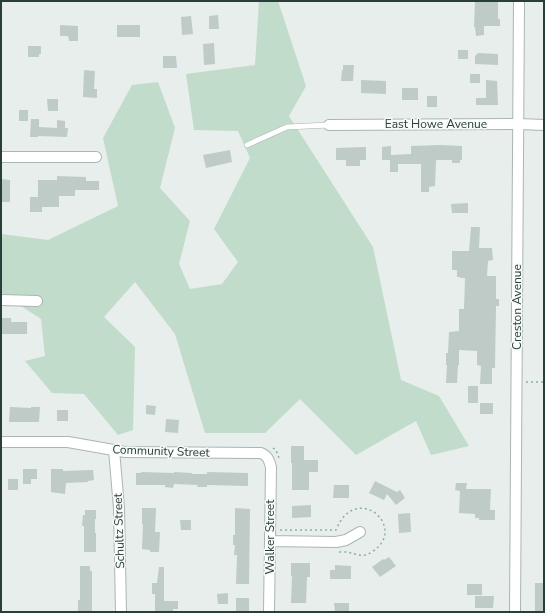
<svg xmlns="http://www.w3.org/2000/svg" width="545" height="613" viewBox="0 0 545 613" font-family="'Nunito Sans',sans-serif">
<rect width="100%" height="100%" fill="#e7eeeb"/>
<path fill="#c2dccb" d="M 259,1 L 278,1 L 306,86 L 289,116 L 373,247 L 401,380 L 439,396 L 469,446 L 431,455 L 416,421 L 356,455 L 300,399 L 265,433 L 205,433 L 175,334 L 135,282 L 104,317 L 135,347 L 133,430 L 118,435 L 84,394 L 52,393 L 25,361 L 45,356 L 41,319 L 1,293 L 1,234 L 48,240 L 118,206 L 103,138 L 132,85 L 158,82 L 175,128 L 160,188 L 190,221 L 179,264 L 190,289 L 222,284 L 238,262 L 214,229 L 250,158 L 238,131 L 194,130 L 186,74 L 255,65 Z"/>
<path fill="#bfcbc7" d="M 475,1 L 498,1 L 498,19 L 500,19 L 500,26 L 484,26 L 484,35 L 476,36 L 475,27 L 474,27 Z
M 218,15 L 219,29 L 209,29 L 209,16 Z
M 191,16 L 193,34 L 182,35 L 181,17 Z
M 60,25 L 78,26 L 78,41 L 69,41 L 68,36 L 60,36 Z
M 117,25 L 140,25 L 140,37 L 117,37 Z
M 214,43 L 215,64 L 204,65 L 203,44 Z
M 28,46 L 41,46 L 41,54 L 39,54 L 39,57 L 28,57 Z
M 458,50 L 468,50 L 468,59 L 458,59 Z
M 478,53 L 498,54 L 498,65 L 475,64 L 475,56 Z
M 163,56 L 176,56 L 177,68 L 163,68 Z
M 343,65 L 354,65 L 353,81 L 341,81 L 342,70 L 343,70 Z
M 84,70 L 95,71 L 94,89 L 97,89 L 97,98 L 83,97 Z
M 470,74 L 480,74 L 480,83 L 470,83 Z
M 361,80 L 386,81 L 386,94 L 361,93 Z
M 486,80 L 497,81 L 498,105 L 476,105 L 476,98 L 486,98 Z
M 402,88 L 418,88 L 418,100 L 402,100 Z
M 427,96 L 437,96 L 437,107 L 427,107 Z
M 47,99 L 58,99 L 58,111 L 48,111 Z
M 19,110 L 28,110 L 28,121 L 19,121 Z
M 31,119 L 39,119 L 39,127 L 57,128 L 57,120 L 65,121 L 65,128 L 68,128 L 67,137 L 38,136 L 38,137 L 30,137 Z
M 440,145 L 462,146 L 462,160 L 460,160 L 460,163 L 452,163 L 452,160 L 436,160 L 435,186 L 429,187 L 429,192 L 421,192 L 421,164 L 398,164 L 398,172 L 390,172 L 390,160 L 382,160 L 382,147 L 391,146 L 391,155 L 411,154 L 411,146 Z
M 366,147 L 366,160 L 360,160 L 360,166 L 346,166 L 346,160 L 336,160 L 336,148 Z
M 230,150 L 232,162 L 206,168 L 203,155 Z
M 57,176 L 86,177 L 86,181 L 99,181 L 99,190 L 75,190 L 75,196 L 59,196 L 59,207 L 42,207 L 42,212 L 30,212 L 30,197 L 38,197 L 38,180 L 57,180 Z
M 1,179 L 10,180 L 10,202 L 1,202 Z
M 468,203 L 468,213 L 452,213 L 451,204 Z
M 471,227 L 480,227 L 479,248 L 492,248 L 493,260 L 488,261 L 487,276 L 496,276 L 496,299 L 499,299 L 499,306 L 496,306 L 495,368 L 492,368 L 492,384 L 480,384 L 481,366 L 477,365 L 477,351 L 459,350 L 459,365 L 458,365 L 457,383 L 446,383 L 447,365 L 446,365 L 446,353 L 448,353 L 449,332 L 459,331 L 459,309 L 464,309 L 465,278 L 460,278 L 460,277 L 457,277 L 457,270 L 452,270 L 452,251 L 469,251 Z
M 1,318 L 11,318 L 11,322 L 27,322 L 27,334 L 1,334 Z
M 468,386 L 478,386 L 478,403 L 468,403 Z
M 480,403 L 493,403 L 493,414 L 480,414 Z
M 146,405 L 156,406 L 155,415 L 146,414 Z
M 10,407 L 31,408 L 31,407 L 40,407 L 39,422 L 9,422 Z
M 57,410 L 68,410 L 68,421 L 57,421 Z
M 166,419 L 179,420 L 178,433 L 165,432 Z
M 291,446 L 304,446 L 304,460 L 318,460 L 318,472 L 309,472 L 309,490 L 292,490 L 292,463 L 291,463 Z
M 23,469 L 37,469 L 37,479 L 31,479 L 31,484 L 23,484 Z
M 51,469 L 63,469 L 63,471 L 93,470 L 94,480 L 88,481 L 88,482 L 66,483 L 65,494 L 51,492 Z
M 141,472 L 174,473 L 174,472 L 192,473 L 192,474 L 207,474 L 207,472 L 248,473 L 248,486 L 207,485 L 207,487 L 197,487 L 198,485 L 174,484 L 173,488 L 165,487 L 165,485 L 136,485 L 136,473 L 141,473 Z
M 8,479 L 18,479 L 18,490 L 8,490 Z
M 375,481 L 397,492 L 400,490 L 405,498 L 396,505 L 387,494 L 384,500 L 369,493 Z
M 456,483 L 467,483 L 466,489 L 491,489 L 490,509 L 491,510 L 495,510 L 495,520 L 479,520 L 479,518 L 475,518 L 475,514 L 459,513 L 460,491 L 455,490 Z
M 334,485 L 349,485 L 349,498 L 333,498 Z
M 311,505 L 311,517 L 292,518 L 292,506 Z
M 142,508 L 156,508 L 155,532 L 160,532 L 159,552 L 150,552 L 150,550 L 142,549 L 143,524 L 142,524 Z
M 235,508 L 250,509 L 249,584 L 236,584 L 237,555 L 234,555 L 235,545 L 233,545 L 233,535 L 235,535 Z
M 85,510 L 96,510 L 96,519 L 95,519 L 95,533 L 96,533 L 96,552 L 84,552 L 84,526 L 82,526 L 83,515 L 85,515 Z
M 410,513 L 411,532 L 399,533 L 398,514 Z
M 180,520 L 191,520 L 191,530 L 181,530 Z
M 389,557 L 396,566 L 380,577 L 372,567 L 383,559 L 384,560 Z
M 291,563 L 310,563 L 310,577 L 307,577 L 306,603 L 291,603 L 292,576 L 291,576 Z
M 335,565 L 351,566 L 351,579 L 330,579 L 330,570 L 335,570 Z
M 80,566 L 90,566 L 90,571 L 92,571 L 92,611 L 90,611 L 90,612 L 78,612 L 78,600 L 80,600 Z
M 159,567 L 164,567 L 164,601 L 178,601 L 178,609 L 173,609 L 173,612 L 155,612 L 155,594 L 152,594 L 152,583 L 157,583 Z
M 535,583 L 544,583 L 544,612 L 535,612 Z
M 467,584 L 482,584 L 482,595 L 467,595 Z
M 228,593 L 228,604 L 218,604 L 217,594 Z
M 475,596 L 494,596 L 493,608 L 475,608 Z
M 236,598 L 249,598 L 249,612 L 236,612 Z
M 334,603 L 349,603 L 349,612 L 335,612 Z"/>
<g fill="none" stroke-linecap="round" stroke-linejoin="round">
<defs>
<path id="lane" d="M 247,145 L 287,127 L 329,125"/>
<path id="street" d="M 329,125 L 519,124 L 544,125
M 1,157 L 96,157
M 1,300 L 37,301
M 1,442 L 68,442 L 125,452 L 261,453 C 268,456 269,460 271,467 L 269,612
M 114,450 L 119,508 L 121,612
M 270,541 L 336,542 L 346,540 L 360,532
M 515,612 L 519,1"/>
</defs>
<use href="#lane" stroke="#aab6b2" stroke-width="6"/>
<use href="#street" stroke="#aab6b2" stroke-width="12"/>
<path stroke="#8aaea6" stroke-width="1.5" stroke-dasharray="2 3" stroke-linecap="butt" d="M 526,382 L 544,382
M 273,448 L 276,450 L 279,458
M 280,530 L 336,530 C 355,483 403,523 378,547 C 375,550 370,554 365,555 C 358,556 353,553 347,552 C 344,552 340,552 337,552"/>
<use href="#lane" stroke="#fff" stroke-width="5"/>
<use href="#street" stroke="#fff" stroke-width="10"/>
</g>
<g text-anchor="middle" stroke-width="3" stroke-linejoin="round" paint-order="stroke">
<g font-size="12" fill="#273e3a" stroke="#f7faf9">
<text x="436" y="128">East Howe Avenue</text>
<text transform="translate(517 307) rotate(-90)" y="4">Creston Avenue</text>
<text transform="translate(161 451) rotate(2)" y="4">Community Street</text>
<text transform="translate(119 531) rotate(-92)" y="4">Schultz Street</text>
<text transform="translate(270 537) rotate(-90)" y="4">Walker Street</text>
</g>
</g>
<rect width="545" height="613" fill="none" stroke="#273e3a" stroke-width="4"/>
</svg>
